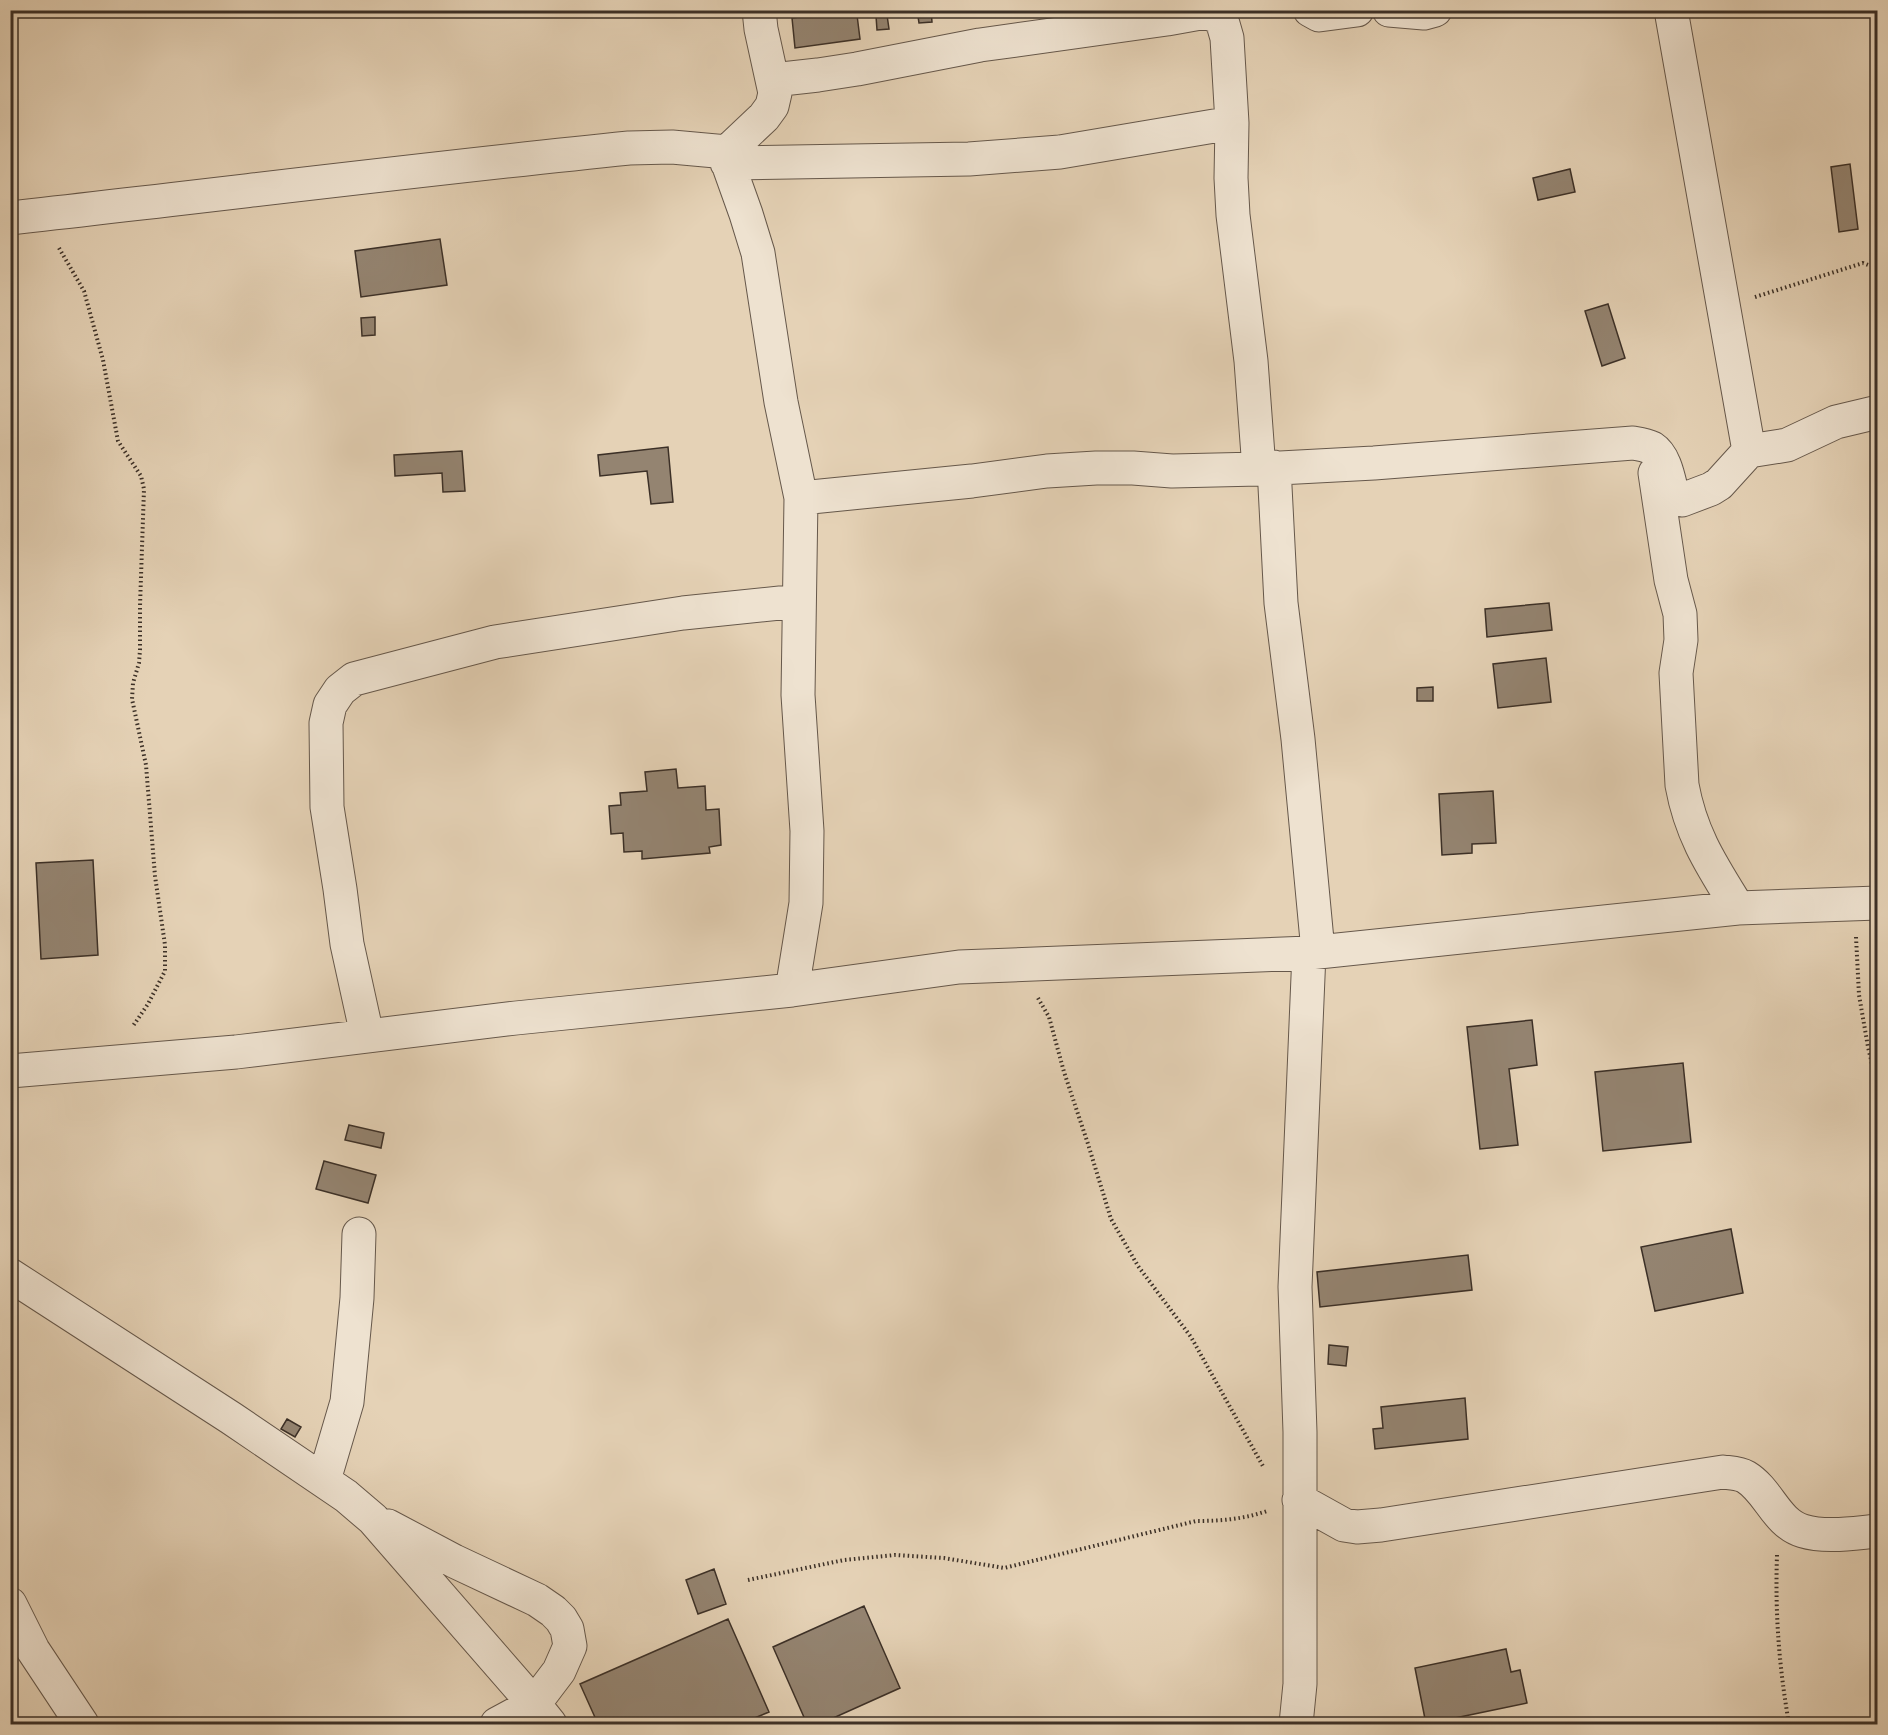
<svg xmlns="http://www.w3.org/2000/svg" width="1888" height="1735" viewBox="0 0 1888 1735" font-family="'IM FELL Great Primer',serif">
<rect width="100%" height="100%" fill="#e5d2b6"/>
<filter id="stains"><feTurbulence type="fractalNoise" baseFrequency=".00333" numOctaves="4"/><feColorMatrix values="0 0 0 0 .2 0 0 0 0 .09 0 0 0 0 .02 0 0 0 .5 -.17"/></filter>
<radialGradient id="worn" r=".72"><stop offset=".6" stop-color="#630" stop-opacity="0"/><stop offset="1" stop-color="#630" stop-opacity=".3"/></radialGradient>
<path fill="#948471" stroke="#3c3027" stroke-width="1.5" d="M 805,10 L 873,10 L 874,13 L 857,15 L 860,39 L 795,48 L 792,18 L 806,16 Z
M 917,10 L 931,10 L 932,22 L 919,23 Z
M 887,15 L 889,29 L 877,30 L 876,16 Z
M 1850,164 L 1858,229 L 1839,232 L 1831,167 Z
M 1570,169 L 1575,192 L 1538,200 L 1533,178 Z
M 440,239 L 447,285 L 361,297 L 355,251 Z
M 1608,304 L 1625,358 L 1602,366 L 1585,311 Z
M 375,317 L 375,335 L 362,336 L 361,318 Z
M 668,447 L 673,502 L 651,504 L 647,471 L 600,476 L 598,455 Z
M 462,451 L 465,491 L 443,492 L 442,473 L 395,476 L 394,455 Z
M 1549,603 L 1552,630 L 1487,637 L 1485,609 Z
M 1546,658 L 1551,702 L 1498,708 L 1493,664 Z
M 1433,687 L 1433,701 L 1417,701 L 1417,688 Z
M 676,769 L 678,788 L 705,786 L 706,810 L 719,809 L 721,845 L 709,847 L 710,853 L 642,859 L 642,851 L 624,852 L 623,833 L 611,834 L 609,806 L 621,805 L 620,793 L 647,791 L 645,772 Z
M 1493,791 L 1496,843 L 1472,844 L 1472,853 L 1442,855 L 1439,794 Z
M 93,860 L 98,955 L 41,959 L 36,863 Z
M 1532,1020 L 1537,1065 L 1509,1069 L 1518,1145 L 1480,1149 L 1467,1027 Z
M 1683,1063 L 1691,1142 L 1603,1151 L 1595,1072 Z
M 349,1125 L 384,1133 L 381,1148 L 345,1140 Z
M 324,1161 L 376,1175 L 368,1203 L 316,1189 Z
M 1731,1229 L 1743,1293 L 1655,1311 L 1641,1247 Z
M 1468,1255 L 1472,1290 L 1320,1307 L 1317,1272 Z
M 1329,1345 L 1348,1347 L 1346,1366 L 1328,1364 Z
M 1465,1398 L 1468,1439 L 1375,1449 L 1373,1429 L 1383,1428 L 1381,1407 Z
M 287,1419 L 301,1427 L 295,1437 L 281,1429 Z
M 714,1569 L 726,1604 L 698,1614 L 686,1580 Z
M 864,1606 L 900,1688 L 820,1724 L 807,1724 L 773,1647 Z
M 728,1619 L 769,1712 L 740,1724 L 598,1724 L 580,1684 Z
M 1506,1649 L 1511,1672 L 1520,1670 L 1527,1703 L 1426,1724 L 1415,1668 Z"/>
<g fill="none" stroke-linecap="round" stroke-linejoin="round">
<defs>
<path id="street" d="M 759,10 L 761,29 L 775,93 L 772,106 L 764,117 L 727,152 L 726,158 L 746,214 L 758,253 L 781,402 L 801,498 L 798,695 L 807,831 L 806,903 L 792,990
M 1310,10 L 1319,15 L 1357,10
M 1389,10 L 1424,13 L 1435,10
M 1671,10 L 1749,451
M 773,80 L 818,75 L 857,69 L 980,45 L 1167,19 L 1206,12 L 1218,17 L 1223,24 L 1227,38 L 1232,123 L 1231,178 L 1233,215 L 1251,361 L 1259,469
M 727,163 L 969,159 L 1060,152 L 1232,123
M 10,218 C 217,195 423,169 629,148 L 672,147 L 727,152
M 1274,467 L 1281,603 L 1298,739 L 1318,951
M 1655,473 L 1671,580 L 1680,614 L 1681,640 L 1676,673 L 1682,785 C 1691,835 1712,866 1738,908
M 801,498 L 972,481 L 1047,471 L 1096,468 L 1133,468 L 1172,471 L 1259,469 L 1374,463 L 1633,443 C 1639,444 1646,445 1652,448 C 1666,457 1669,482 1673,496 L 1682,500 L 1711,489 L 1719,484 L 1749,451 L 1787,445 L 1836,422 L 1878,412
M 367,1035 L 347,944 L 340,889 L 327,807 L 326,723 L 330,705 L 340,690 L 354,679 L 495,642 L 683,613 L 799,601
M 10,1071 L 236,1052 L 516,1018 L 792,990 L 959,967 L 1309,953 L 1738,908 L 1878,903
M 10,1275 L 231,1418 L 346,1496 L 373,1519 L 534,1704 L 550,1724
M 324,1480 L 347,1402 L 357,1298 L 359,1234
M 1299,1500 L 1344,1525 L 1357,1527 L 1381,1525 L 1723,1472 C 1731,1473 1739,1473 1746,1477 C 1769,1491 1776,1523 1803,1531 C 1826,1538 1854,1533 1878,1531
M 388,1526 L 454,1561 L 537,1600 L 553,1611 L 561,1619 L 567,1629 L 570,1646 L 559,1671 L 534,1704 L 497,1724
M 10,1604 L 33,1650 L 82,1724
M 1296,1724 L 1300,1684 L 1300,1432 L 1295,1287 L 1309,953"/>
</defs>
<use href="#street" stroke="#66584b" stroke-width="35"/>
<path stroke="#3c3027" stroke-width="4" stroke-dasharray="1.5 3" stroke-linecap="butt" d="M 59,248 L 84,291 L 103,360 L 118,441 L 141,476 L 144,489 L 140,606 L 140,650 L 139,663 L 133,683 L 132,699 L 146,765 L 155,876 L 165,945 L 165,971 L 148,1004 L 133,1026
M 1755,297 L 1863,263 L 1873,267 L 1878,271
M 1856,937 L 1859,995 L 1868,1047 L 1878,1089
M 1038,998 L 1049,1017 L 1064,1072 L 1088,1144 L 1111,1219 L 1138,1266 L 1191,1337 L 1264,1468
M 1777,1555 C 1775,1615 1779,1666 1789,1724
M 748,1580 L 844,1560 L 895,1555 L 944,1558 L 1004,1568 L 1196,1521 C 1221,1521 1244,1519 1267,1511"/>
<use href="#street" stroke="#eee2d0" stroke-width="33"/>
</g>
<rect width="1888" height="1735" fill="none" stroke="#e5d2b6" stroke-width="36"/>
<rect x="12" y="12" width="1864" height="1711" fill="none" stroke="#3c3027" stroke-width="3"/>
<rect x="18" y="18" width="1852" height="1699" fill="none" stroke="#3c3027" stroke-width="1.5"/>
<rect width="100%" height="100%" filter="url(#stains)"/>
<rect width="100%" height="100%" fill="url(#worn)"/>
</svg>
